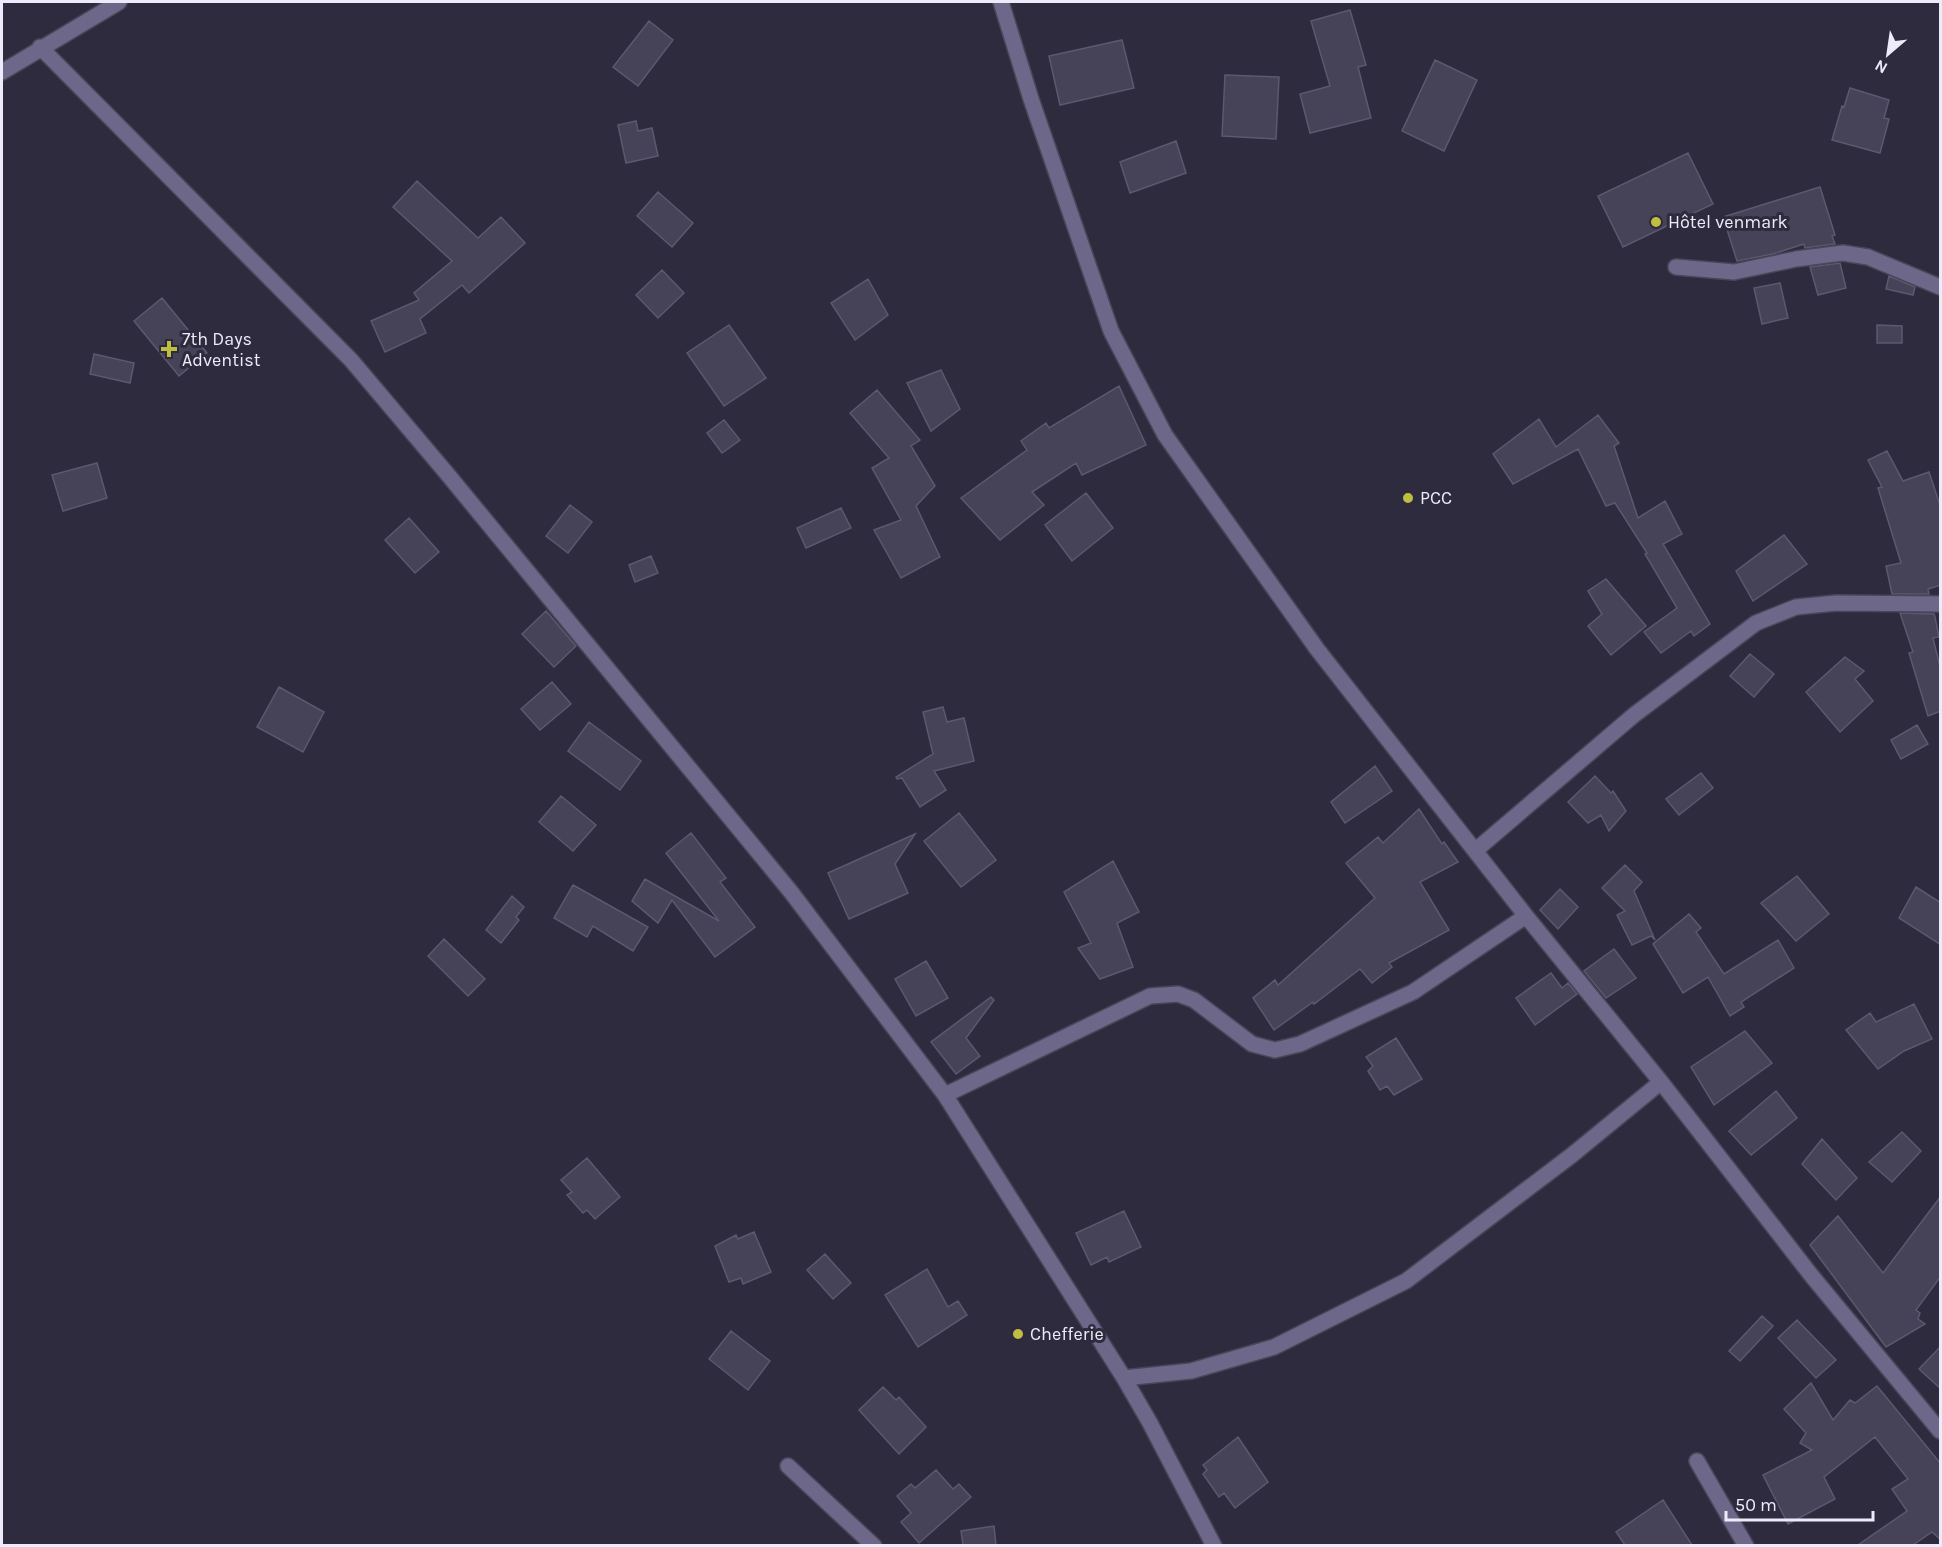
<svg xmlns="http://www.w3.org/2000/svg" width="1942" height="1547" viewBox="0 0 1942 1547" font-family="Karla,sans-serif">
<rect width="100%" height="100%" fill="#2e2b3f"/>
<path fill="#464258" stroke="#5c586f" stroke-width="1.5" d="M 1350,10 L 1366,65 L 1358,67 L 1371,118 L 1310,133 L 1300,94 L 1330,86 L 1311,21 Z
M 649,21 L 673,40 L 638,86 L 613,67 Z
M 1122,40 L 1134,88 L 1060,105 L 1049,56 Z
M 1435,60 L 1477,80 L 1444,151 L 1402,131 Z
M 1225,75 L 1279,77 L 1276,139 L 1222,136 Z
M 1850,88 L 1889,100 L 1884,118 L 1889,119 L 1880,153 L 1832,140 L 1842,106 L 1844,107 Z
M 636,121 L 638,131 L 652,128 L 658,156 L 626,163 L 618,125 Z
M 1176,141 L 1186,173 L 1130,193 L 1120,162 Z
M 1688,153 L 1713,204 L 1623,247 L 1598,196 Z
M 417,181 L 478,238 L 501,217 L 525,243 L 469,293 L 462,285 L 420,319 L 426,333 L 385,352 L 371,321 L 419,300 L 414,293 L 452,261 L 393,207 Z
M 1820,187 L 1835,235 L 1832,236 L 1835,244 L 1805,248 L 1804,244 L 1773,254 L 1737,261 L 1723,217 Z
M 658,192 L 693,223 L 672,247 L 637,216 Z
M 1840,263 L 1846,288 L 1818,295 L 1810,267 Z
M 662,270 L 684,293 L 658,318 L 636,295 Z
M 1889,276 L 1915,287 L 1913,295 L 1886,289 Z
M 868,279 L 888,315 L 855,340 L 831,303 Z
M 1780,283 L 1788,318 L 1762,324 L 1754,288 Z
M 162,298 L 207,353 L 179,376 L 134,321 Z
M 729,325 L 766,378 L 724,406 L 687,353 Z
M 1877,325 L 1902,326 L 1902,343 L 1877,343 Z
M 94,354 L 134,363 L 130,383 L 90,374 Z
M 941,370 L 960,409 L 931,431 L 907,383 Z
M 1119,386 L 1146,445 L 1082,475 L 1076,463 L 1032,492 L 1044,505 L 1000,540 L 961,498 L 1027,450 L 1021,441 L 1046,423 L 1049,428 Z
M 877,390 L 920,440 L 911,446 L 935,486 L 916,506 L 940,557 L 901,578 L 874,530 L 901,520 L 872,468 L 889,458 L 850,413 Z
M 1598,415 L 1619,443 L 1614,446 L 1638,518 L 1665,501 L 1682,534 L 1663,544 L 1710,624 L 1694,636 L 1691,631 L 1661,653 L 1644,632 L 1677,608 L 1645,554 L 1647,553 L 1615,503 L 1606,506 L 1578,449 L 1513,484 L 1493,454 L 1539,419 L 1556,447 Z
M 724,420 L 740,440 L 722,453 L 707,433 Z
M 1887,451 L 1903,481 L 1929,472 L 1941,508 L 1941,585 L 1928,589 L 1929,594 L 1892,594 L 1886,566 L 1901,563 L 1878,488 L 1882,487 L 1868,460 Z
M 97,463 L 107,498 L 63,511 L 52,475 Z
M 1086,493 L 1113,528 L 1072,561 L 1045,525 Z
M 570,505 L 592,522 L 568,553 L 546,536 Z
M 841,508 L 851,528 L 806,548 L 797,528 Z
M 409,518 L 439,552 L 415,573 L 385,540 Z
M 1784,535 L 1807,564 L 1753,601 L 1736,571 Z
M 651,556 L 658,573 L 635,582 L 629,565 Z
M 1606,579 L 1646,626 L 1611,655 L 1588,626 L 1602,614 L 1588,591 Z
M 546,611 L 576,646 L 554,667 L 522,634 Z
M 1900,613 L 1934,614 L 1935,617 L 1939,637 L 1933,638 L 1941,671 L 1941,711 L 1928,716 L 1909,653 L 1913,652 Z
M 1750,654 L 1774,674 L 1754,697 L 1730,676 Z
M 1845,657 L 1864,671 L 1855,679 L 1873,701 L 1840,732 L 1806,692 Z
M 552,682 L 571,704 L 540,730 L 521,709 Z
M 279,687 L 324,712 L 303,752 L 257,727 Z
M 943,707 L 947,722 L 964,718 L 974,761 L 934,771 L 946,790 L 920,807 L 902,778 L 897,779 L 896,777 L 933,754 L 923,712 Z
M 589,722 L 641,761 L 620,790 L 568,751 Z
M 1917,725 L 1928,744 L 1901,759 L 1891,740 Z
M 1375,766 L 1392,791 L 1345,823 L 1331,802 Z
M 1701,773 L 1713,788 L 1679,815 L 1666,799 Z
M 1595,776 L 1611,793 L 1613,791 L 1626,811 L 1609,831 L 1601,815 L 1588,823 L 1568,802 Z
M 561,796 L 596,825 L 573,851 L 539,822 Z
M 1419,809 L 1442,844 L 1444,842 L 1458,862 L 1420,882 L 1449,930 L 1389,963 L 1392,967 L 1372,983 L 1360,969 L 1314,1004 L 1313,1002 L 1274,1030 L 1253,998 L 1275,980 L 1278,985 L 1375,898 L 1346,863 L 1378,837 L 1383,843 Z
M 959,813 L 996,860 L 961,887 L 924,841 Z
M 691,833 L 726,878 L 720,882 L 755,927 L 715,957 L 672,900 L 658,923 L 632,901 L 645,879 L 719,921 L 666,853 Z
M 915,834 L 895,864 L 908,893 L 849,919 L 828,873 Z
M 1113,861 L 1139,912 L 1117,923 L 1133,967 L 1100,979 L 1078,948 L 1091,943 L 1064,892 Z
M 1625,865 L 1642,882 L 1634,891 L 1655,940 L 1651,936 L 1632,945 L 1617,915 L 1625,911 L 1602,888 Z
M 1797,876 L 1829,914 L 1796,941 L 1761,903 Z
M 573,885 L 648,927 L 633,951 L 593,926 L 587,937 L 554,918 Z
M 1916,887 L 1941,903 L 1941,945 L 1899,918 Z
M 1560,889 L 1578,907 L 1558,929 L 1540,910 Z
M 512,896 L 524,907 L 516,917 L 519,920 L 501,943 L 486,930 Z
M 1689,914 L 1701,928 L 1696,932 L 1724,974 L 1778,940 L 1794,968 L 1741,1002 L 1744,1007 L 1730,1016 L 1708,977 L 1683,993 L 1653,944 Z
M 444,939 L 485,979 L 468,996 L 428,956 Z
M 1614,949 L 1636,978 L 1606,998 L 1584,971 Z
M 926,961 L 948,998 L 916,1016 L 895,979 Z
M 1551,973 L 1562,988 L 1568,983 L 1577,994 L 1535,1025 L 1516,998 Z
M 991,997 L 994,1000 L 966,1038 L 980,1056 L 956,1074 L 931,1042 Z
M 1914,1004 L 1932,1039 L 1904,1051 L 1878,1069 L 1846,1030 L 1870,1013 L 1876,1022 Z
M 1745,1031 L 1772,1063 L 1714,1105 L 1691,1067 Z
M 1396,1038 L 1422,1079 L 1394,1095 L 1387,1086 L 1380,1090 L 1368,1071 L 1373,1066 L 1366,1057 Z
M 1776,1091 L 1797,1118 L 1751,1155 L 1729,1131 Z
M 1902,1132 L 1921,1151 L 1892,1182 L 1869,1162 Z
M 1822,1139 L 1857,1178 L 1836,1200 L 1802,1164 Z
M 587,1158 L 620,1197 L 595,1219 L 587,1210 L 583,1213 L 567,1195 L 572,1192 L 561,1180 Z
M 1941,1196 L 1941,1276 L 1916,1310 L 1920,1313 L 1918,1319 L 1925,1324 L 1886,1347 L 1810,1245 L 1838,1216 L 1883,1273 Z
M 1124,1211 L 1141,1247 L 1109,1262 L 1107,1257 L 1091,1265 L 1076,1233 Z
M 754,1232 L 771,1272 L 743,1284 L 741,1278 L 729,1282 L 715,1246 L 736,1235 L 738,1239 Z
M 825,1254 L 851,1283 L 833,1299 L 807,1270 Z
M 927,1269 L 948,1307 L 958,1301 L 967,1315 L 918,1347 L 885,1295 Z
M 1762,1316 L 1773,1326 L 1740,1361 L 1729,1351 Z
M 1797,1320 L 1836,1360 L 1816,1378 L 1778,1338 Z
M 731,1331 L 770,1361 L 748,1390 L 709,1359 Z
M 1941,1346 L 1941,1389 L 1919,1369 Z
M 1811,1383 L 1833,1420 L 1850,1400 L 1855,1403 L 1877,1386 L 1941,1464 L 1941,1540 L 1932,1532 L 1913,1545 L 1858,1545 L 1907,1511 L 1892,1489 L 1908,1479 L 1875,1437 L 1824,1477 L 1835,1499 L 1788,1524 L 1763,1475 L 1812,1450 L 1800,1443 L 1806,1433 L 1784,1409 Z
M 883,1387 L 896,1400 L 899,1397 L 926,1427 L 899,1454 L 859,1410 Z
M 1238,1437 L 1268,1482 L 1235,1508 L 1224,1493 L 1219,1497 L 1203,1474 L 1207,1470 L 1203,1465 Z
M 936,1470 L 953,1489 L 959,1484 L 971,1497 L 919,1543 L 901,1522 L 911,1513 L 897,1496 L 911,1484 L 915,1488 Z
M 1663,1500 L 1692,1545 L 1625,1545 L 1616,1532 Z
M 994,1526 L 996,1545 L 963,1545 L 961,1531 Z"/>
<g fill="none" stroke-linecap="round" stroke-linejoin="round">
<defs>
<path id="minor" d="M 1001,2 L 1031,99 L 1111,331 L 1165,435 L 1317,649 L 1526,916 L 1661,1082 L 1811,1275 L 1940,1431
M 40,47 L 351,360 L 449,476 L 791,892 L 945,1095 L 1124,1378 L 1150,1423 L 1214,1546
M 2,72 L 119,2
M 1676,267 L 1734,272 L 1796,259 L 1843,253 L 1868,257 L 1940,287
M 1476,850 L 1634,715 L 1756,623 L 1796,607 L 1836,603 L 1940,604
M 945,1095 L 1150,996 L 1178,994 L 1194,1000 L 1252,1044 L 1275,1050 L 1300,1044 L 1413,992 L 1526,916
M 1124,1378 L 1191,1371 L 1274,1347 L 1406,1281 L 1572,1155 L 1661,1082
M 1697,1461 L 1746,1546
M 788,1466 L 874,1546"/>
</defs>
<use href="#minor" stroke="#494659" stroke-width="18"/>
<use href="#minor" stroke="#6d6789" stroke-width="15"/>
</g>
<g fill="#c0be40" stroke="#2e2b3f" stroke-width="2">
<circle cx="1656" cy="222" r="6"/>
<path d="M166 340h6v6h6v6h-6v6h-6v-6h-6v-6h6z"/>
<circle cx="1408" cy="498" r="6"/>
<circle cx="1018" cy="1334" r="6"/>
</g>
<g text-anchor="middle" stroke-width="6" stroke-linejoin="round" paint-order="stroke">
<g font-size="18" fill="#edebf9" stroke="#2e2b3f" text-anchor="start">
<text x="1668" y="228">Hôtel venmark</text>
<text x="182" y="345">7th Days<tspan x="182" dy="21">Adventist</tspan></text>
<text x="1420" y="504">PCC</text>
<text x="1030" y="1340">Chefferie</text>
</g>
</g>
<rect width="1942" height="1547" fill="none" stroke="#edebf9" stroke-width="6"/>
<g transform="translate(1888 54) rotate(209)" stroke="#2e2b3f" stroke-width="4.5" paint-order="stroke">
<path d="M0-4.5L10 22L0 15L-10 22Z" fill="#edebf9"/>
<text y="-9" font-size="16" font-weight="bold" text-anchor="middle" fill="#edebf9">N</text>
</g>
<path d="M1726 1511v9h147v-9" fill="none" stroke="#edebf9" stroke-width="3"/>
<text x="1735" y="1511" font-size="18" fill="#edebf9" stroke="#2e2b3f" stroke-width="4.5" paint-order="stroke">50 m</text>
</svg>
